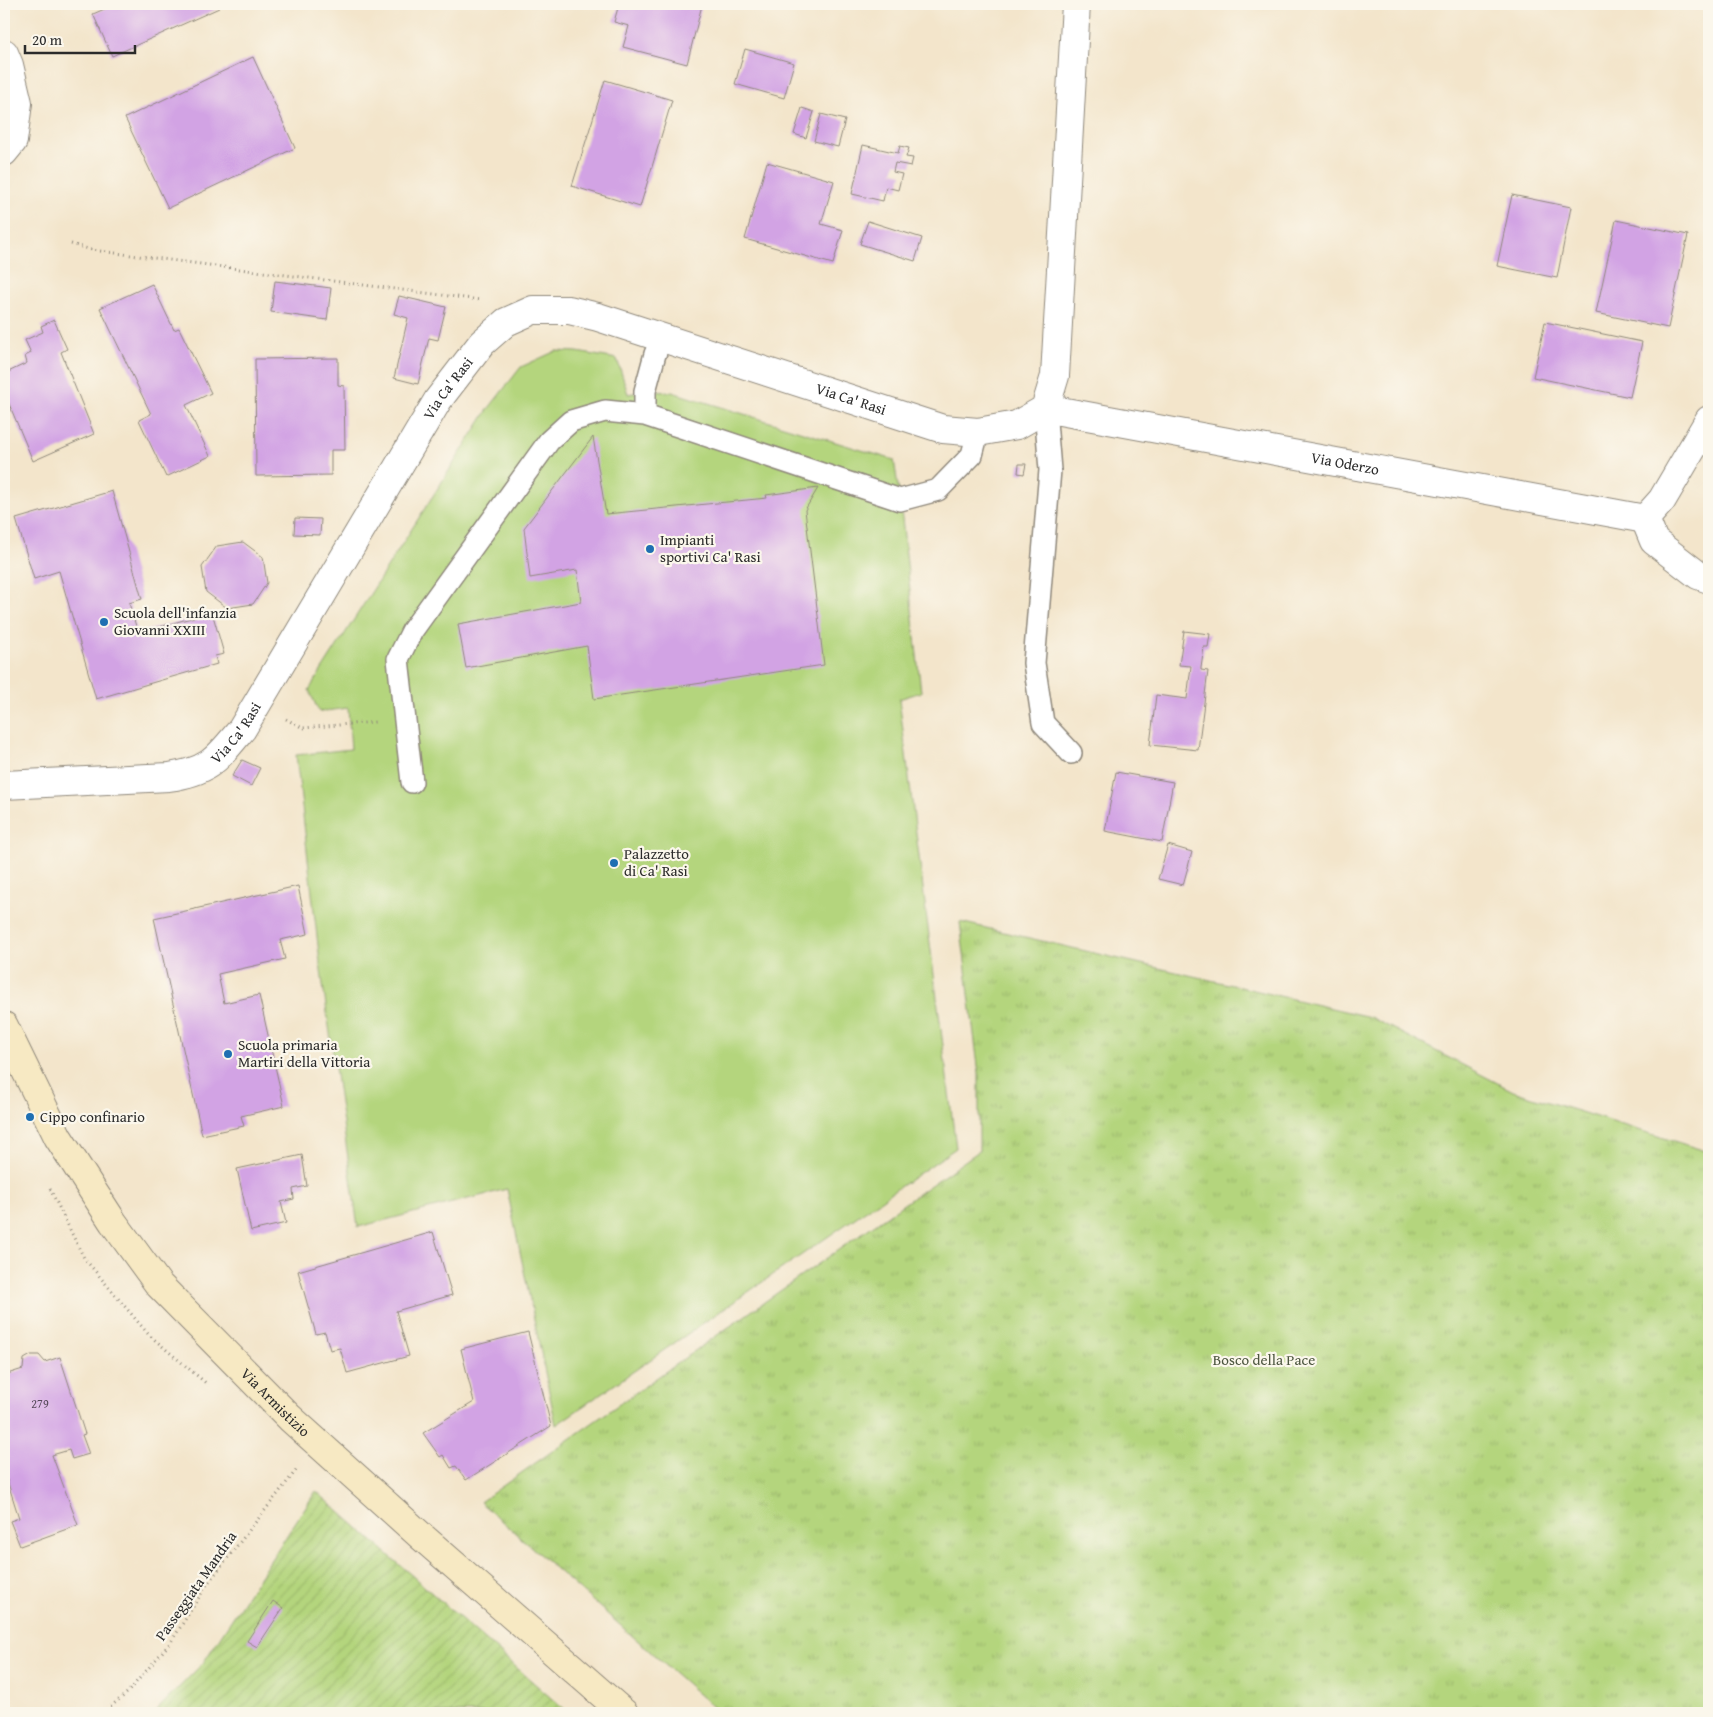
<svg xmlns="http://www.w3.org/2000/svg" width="1713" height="1717" viewBox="0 0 1713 1717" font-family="'Gentium Book Plus',serif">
<defs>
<pattern id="park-tufts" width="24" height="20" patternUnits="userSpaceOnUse" patternTransform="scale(1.25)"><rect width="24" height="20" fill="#b4d57d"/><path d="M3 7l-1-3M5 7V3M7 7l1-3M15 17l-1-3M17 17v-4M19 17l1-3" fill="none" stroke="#9bb76c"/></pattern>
<pattern id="garden-furrows" width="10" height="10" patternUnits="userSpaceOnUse" patternTransform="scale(1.25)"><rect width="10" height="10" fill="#b4d57d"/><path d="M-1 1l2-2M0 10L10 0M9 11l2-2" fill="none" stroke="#9bb76c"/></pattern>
</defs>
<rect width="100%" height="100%" fill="#fbf7ec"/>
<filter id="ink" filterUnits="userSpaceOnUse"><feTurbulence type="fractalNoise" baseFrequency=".02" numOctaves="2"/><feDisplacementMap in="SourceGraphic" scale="10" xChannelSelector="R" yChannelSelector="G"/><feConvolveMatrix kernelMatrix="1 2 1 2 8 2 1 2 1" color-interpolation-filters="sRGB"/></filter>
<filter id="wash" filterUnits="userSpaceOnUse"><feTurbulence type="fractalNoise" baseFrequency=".0096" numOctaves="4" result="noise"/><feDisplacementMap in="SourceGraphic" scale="20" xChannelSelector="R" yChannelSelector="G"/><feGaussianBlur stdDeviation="1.12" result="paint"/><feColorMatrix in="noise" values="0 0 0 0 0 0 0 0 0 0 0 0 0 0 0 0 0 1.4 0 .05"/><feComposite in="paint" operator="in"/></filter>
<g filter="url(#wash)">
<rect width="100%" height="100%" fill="#f3e5cb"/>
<path fill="#b4d57d" stroke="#708054" d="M 556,351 L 577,352 L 617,359 L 628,394 L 645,391 L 672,392 L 894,460 L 900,500 L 921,692 L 899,699 L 956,1148 L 556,1425 L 507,1189 L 358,1227 L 321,971 L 296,755 L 351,749 L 348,708 L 319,712 L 309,690 L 489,408 L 521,367 Z"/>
<path fill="url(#park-tufts)" stroke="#708054" d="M 960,922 L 1370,1017 L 1513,1091 L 1709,1152 L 1709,1713 L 720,1713 L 480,1502 L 979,1151 L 979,1074 Z"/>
<path fill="url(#garden-furrows)" stroke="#708054" d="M 316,1491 L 568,1713 L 154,1713 L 203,1663 Z"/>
<g id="blocks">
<path fill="#d2a3e4" d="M 107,4 L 217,4 L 219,8 L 112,56 L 93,14 L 109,7 Z
M 619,4 L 697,4 L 702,5 L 687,64 L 623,47 L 629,26 L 614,22 Z
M 745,49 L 794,63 L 784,98 L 735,84 Z
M 253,57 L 295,148 L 168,208 L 125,118 Z
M 605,80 L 672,100 L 640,207 L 572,186 Z
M 802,108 L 814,112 L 806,138 L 794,134 Z
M 821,114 L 845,120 L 838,147 L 814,141 Z
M 863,145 L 898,153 L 900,146 L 909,148 L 906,157 L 913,158 L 911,166 L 895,163 L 893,172 L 902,174 L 898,190 L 886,187 L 883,201 L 852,194 Z
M 767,162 L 834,181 L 821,224 L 843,230 L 833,264 L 745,239 Z
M 1512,195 L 1571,207 L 1557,278 L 1497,266 Z
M 1616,220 L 1688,235 L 1668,328 L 1596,313 Z
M 868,221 L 922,238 L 915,261 L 860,244 Z
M 275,281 L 331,288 L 327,320 L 271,312 Z
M 152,284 L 174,330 L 179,328 L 211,393 L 186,405 L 210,456 L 166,477 L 139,420 L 151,414 L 100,308 Z
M 399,296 L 446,307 L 438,340 L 429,338 L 418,384 L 394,378 L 408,318 L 394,314 Z
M 54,320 L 67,349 L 61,352 L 94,434 L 33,461 L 4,392 L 4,374 L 27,363 L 25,356 L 31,353 L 25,340 L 43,332 L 41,326 Z
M 1545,322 L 1642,342 L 1630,397 L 1533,377 Z
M 338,358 L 338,385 L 344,386 L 345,450 L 331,450 L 331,475 L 256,476 L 255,359 Z
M 593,437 L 606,514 L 767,498 L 766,495 L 818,488 L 805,510 L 824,665 L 594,699 L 587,646 L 466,668 L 458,624 L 581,602 L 577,570 L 530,578 L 524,528 Z
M 1019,464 L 1026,464 L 1024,474 L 1018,473 Z
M 112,491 L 142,599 L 129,603 L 138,633 L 212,612 L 224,654 L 215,656 L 217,664 L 96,699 L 59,571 L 34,579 L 16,519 Z
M 295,518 L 321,519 L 320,535 L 294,534 Z
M 243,542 L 263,557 L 267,583 L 253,604 L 227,608 L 206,592 L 202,567 L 217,546 Z
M 1184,631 L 1210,634 L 1208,647 L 1204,647 L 1201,668 L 1201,670 L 1208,671 L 1198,750 L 1150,745 L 1156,695 L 1187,699 L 1191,666 L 1179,665 Z
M 242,760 L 260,768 L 251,786 L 232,776 Z
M 1116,772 L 1173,782 L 1162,842 L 1105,831 Z
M 1168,845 L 1192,852 L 1183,885 L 1158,879 Z
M 298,886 L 308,934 L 280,940 L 285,959 L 218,974 L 224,1003 L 259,995 L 284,1106 L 241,1116 L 244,1126 L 202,1135 L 154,918 Z
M 302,1155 L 307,1186 L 293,1189 L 294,1199 L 281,1202 L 286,1223 L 251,1231 L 237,1169 Z
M 433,1232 L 452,1295 L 396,1311 L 409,1356 L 347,1373 L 340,1348 L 330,1350 L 325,1332 L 316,1334 L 298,1271 Z
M 528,1332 L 551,1426 L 466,1480 L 456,1466 L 451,1468 L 443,1455 L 440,1457 L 423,1433 L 474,1402 L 461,1349 Z
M 31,1355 L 39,1355 L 45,1362 L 60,1357 L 85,1434 L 82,1435 L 89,1454 L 72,1459 L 69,1450 L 52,1455 L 78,1525 L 20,1546 L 10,1521 L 19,1518 L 7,1480 L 4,1481 L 4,1375 L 23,1369 L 24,1359 Z
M 273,1601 L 283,1608 L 257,1647 L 247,1641 Z"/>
</g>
</g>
<g filter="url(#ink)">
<use href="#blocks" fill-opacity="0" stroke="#8f887b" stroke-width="1"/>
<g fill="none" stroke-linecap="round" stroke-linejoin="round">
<defs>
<path id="lane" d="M 1045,409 L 1050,470 L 1034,663 L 1043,723 L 1071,753
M 645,415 L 645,391 L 655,354 L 662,337
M 412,782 L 398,659 L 412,631 L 549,441 L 571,421 L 605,411 L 645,415 L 900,500 L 938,490 L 972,455 L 978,432"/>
<g id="street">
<path d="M 4,53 L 9,65 L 18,103 L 13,141 L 4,152"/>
<path id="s1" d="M 1045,409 L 1060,411 L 1645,519 L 1662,500 L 1709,420"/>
<path d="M 1645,519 L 1654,541 L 1698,575 L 1709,579"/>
<path id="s2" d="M 4,785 L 169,777 C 210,771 217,759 242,729 L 438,400 L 482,343 L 506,322 L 533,310 L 569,310 L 598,317 L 943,429 L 978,432 L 1017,425 L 1045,409 L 1055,376 L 1076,4"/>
</g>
<g id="secondary">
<path id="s3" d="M 4,1026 L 58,1137 L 113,1222 L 159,1285 L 290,1418 L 421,1536 L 624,1713"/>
</g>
</defs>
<use href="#lane" stroke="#8f887b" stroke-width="24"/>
<use href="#street" stroke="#8f887b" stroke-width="30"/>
<use href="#secondary" stroke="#8f887b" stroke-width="30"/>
<path stroke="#8f887b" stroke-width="3" stroke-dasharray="1 4" stroke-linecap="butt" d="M 71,244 L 92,250 L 480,300
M 286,719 L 303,728 L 375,722
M 50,1189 L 84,1258 L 149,1335 L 207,1384
M 103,1713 L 127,1693 L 171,1642 L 208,1583 L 298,1468"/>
<use href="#lane" stroke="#fff" stroke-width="21"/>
<use href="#street" stroke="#fff" stroke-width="28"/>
<use href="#secondary" stroke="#f7e9c3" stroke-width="28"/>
</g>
</g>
<g fill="#1f6fb2" stroke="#fbf7ec" stroke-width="2">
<circle cx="650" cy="549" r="5"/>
<circle cx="104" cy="622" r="5"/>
<circle cx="614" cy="863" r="5"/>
<circle cx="228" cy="1054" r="5"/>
<circle cx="30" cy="1117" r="5"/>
</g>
<g text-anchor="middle" stroke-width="4.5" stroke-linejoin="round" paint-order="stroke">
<g font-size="12" fill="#554959">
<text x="40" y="1408">279</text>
</g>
<g font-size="15" fill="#2b2b2b" stroke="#fbf7ec">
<text dy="5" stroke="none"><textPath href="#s2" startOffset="654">Via Ca' Rasi</textPath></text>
<text dy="5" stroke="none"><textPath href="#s2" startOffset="1104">Via Ca' Rasi</textPath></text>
<text dy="5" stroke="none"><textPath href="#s1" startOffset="305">Via Oderzo</textPath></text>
<text dy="5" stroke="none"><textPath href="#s2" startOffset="249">Via Ca' Rasi</textPath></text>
<text dy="5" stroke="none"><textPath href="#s3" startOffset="468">Via Armistizio</textPath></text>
<text transform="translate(196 1586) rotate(-55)" y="5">Passeggiata Mandria</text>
</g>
<g font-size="15" fill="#2b2b2b" stroke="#fbf7ec" text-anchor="start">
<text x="660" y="545">Impianti<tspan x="660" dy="17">sportivi Ca' Rasi</tspan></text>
<text x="114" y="618">Scuola dell'infanzia<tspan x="114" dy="17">Giovanni XXIII</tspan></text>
<text x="624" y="859">Palazzetto<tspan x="624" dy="17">di Ca' Rasi</tspan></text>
<text x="238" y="1050">Scuola primaria<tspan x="238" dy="17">Martiri della Vittoria</tspan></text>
<text x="40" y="1122">Cippo confinario</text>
</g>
<g font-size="15" fill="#4d5640" stroke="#fbf7ec">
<text x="1264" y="1365">Bosco della Pace</text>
</g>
</g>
<rect width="1713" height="1717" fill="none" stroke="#fbf7ec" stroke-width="20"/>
<path d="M25 45v8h110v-8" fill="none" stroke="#2b2b2b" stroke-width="2.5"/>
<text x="32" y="45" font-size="15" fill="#2b2b2b" stroke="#fbf7ec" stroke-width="4" paint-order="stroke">20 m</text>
</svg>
